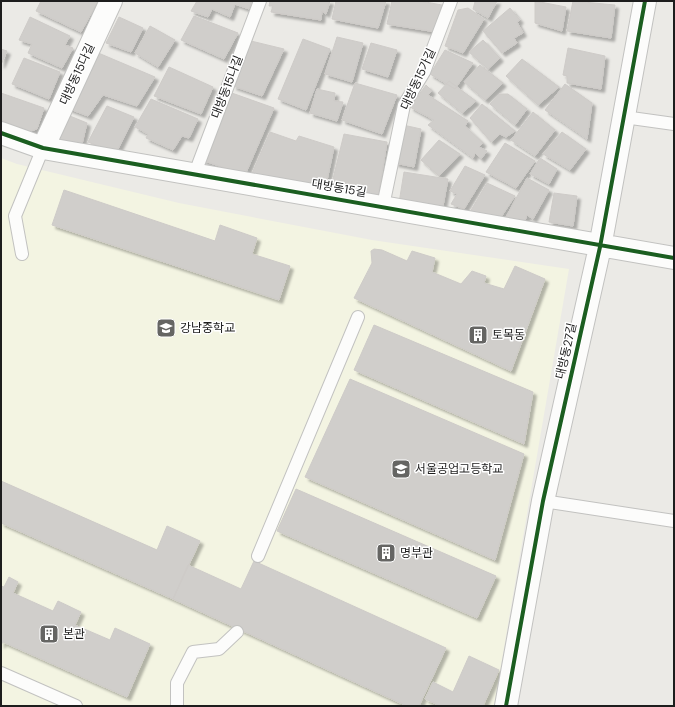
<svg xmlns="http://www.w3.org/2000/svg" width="675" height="707" viewBox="0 0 675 707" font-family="'DM Sans','Noto Sans KR',sans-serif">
<defs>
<filter id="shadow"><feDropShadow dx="3.5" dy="3.5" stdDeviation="1" flood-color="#0004"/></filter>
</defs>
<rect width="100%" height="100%" fill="#ebeae6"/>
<path fill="#f3f4e2" d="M 1,158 L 17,164 L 179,203 L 372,240 L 569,269 L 494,706 L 1,706 Z"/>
<path fill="#d0cecb" stroke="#cecbc8" filter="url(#shadow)" d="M 41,1 L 98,1 L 81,32 L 36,11 Z
M 197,1 L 252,1 L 249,9 L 235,4 L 230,17 L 212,9 L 208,17 L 191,11 Z
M 270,1 L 330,1 L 326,14 L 322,11 L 321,20 L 271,12 L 273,6 L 269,6 Z
M 336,1 L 386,1 L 378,28 L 332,19 Z
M 392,1 L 420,1 L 442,5 L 436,32 L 387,24 Z
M 473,1 L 497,1 L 488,18 L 473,9 L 475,2 Z
M 535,1 L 566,7 L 562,31 L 535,23 Z
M 573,1 L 615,5 L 611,38 L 567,31 Z
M 468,8 L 484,19 L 463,53 L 445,46 L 458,10 Z
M 510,8 L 520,20 L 517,22 L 523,33 L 514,38 L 517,43 L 502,53 L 483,31 Z
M 194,16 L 238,33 L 224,59 L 181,40 Z
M 30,17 L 70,36 L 65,45 L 73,48 L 62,68 L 28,53 L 32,44 L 19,40 Z
M 119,17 L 143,28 L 131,52 L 106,43 Z
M 150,26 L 175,40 L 158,67 L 135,53 Z
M 337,37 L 363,43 L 352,82 L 325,74 Z
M 303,39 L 330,49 L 306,110 L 278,99 Z
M 483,40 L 500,58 L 488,69 L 469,52 Z
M 251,41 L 284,49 L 262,96 L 233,86 Z
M 371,43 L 397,50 L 388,77 L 362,69 Z
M 568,48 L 605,56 L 601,89 L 567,83 L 567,76 L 563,75 Z
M 1,49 L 7,51 L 1,65 Z
M 445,50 L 473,63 L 455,89 L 430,74 Z
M 96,52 L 155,77 L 137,106 L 103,95 L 88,116 L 67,108 Z
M 24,58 L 60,72 L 49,99 L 12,84 Z
M 522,59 L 559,87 L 538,105 L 506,76 Z
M 480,65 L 503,83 L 485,100 L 464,82 Z
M 169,67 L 213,87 L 201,114 L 154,96 Z
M 449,81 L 476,101 L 462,113 L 438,93 Z
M 355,83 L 397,95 L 382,134 L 342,120 Z
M 565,84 L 592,103 L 587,139 L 545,110 Z
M 426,85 L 432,91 L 428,95 L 468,121 L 465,126 L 483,143 L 479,147 L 487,151 L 481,159 L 475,153 L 473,158 L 428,125 L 434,120 L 410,107 Z
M 317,89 L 335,93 L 334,101 L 343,102 L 337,121 L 310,113 Z
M 229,92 L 274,108 L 245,175 L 202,160 Z
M 1,93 L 44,108 L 37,129 L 18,135 L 1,129 Z
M 499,94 L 508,94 L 527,109 L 515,125 L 490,104 Z
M 151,99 L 198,119 L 189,138 L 182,136 L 173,150 L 146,138 L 148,134 L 135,127 Z
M 482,104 L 515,131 L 506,137 L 500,134 L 491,142 L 470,118 Z
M 107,106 L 134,117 L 116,153 L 88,142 Z
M 533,112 L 555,130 L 535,156 L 511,140 Z
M 65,114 L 87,123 L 81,148 L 55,141 Z
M 403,125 L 421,129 L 414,167 L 395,163 Z
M 270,132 L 296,141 L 299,136 L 334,147 L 325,190 L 250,178 Z
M 562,132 L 586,149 L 570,170 L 543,154 Z
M 344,134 L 387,142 L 378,198 L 330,191 Z
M 439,140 L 460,154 L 439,176 L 421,160 Z
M 505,143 L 535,161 L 516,188 L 486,172 Z
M 540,158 L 557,169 L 549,184 L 530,174 Z
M 465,166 L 485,175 L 464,209 L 451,204 L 457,194 L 450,191 Z
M 404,172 L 448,179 L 442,211 L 399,203 Z
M 527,178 L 549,190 L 533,219 L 527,215 L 523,226 L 505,219 Z
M 487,183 L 515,196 L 497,223 L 470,212 Z
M 64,190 L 215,241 L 220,225 L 257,238 L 252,254 L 290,266 L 279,300 L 52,225 Z
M 554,193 L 577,196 L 573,226 L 549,222 Z
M 374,249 L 382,250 L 407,261 L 412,251 L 435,258 L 432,272 L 461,284 L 472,271 L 486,276 L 484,283 L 504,289 L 515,266 L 545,279 L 511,371 L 354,298 L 372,263 L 371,251 Z
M 374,325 L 533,392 L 524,444 L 354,370 Z
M 350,379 L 524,454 L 495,560 L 305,477 Z
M 1,481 L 157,550 L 167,526 L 200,541 L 173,599 L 1,523 Z
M 296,489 L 496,576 L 477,618 L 277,531 Z
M 254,561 L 446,648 L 419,706 L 407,706 L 173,599 L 188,565 L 241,589 Z
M 9,577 L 18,582 L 13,593 L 53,611 L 58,601 L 81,612 L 75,625 L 110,640 L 115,628 L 150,644 L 127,697 L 3,642 L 1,645 L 1,586 L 4,587 Z
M 469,656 L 499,670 L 483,706 L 440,706 L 425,699 L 433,682 L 453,692 Z"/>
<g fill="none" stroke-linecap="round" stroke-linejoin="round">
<defs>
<path id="lane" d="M 624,117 L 674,124
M 195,173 L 260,1
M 383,206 L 404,105 L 424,72 L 451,1
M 22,254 L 15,216 L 43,148
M 543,501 L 674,521
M 258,556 L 358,317
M 1,673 L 76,706
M 177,706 L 177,683 L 193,652 L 219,649 L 237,632"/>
<path id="street" d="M 1,133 L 43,148 L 674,258
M 43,148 L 111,1
M 506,706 L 543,501 L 600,247 L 645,1"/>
</defs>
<use href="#lane" stroke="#c2c2c0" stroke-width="14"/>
<use href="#street" stroke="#c2c2c0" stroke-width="24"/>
<use href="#lane" stroke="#fcfcfb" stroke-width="12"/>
<use href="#street" stroke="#fcfcfb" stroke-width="22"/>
<defs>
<path id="cycleway" d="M 1,133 L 43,148 L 674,258
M 506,706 L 543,501 L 600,247 L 645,1"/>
</defs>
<use href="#cycleway" stroke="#fff" stroke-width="6"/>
<use href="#cycleway" stroke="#1b5e20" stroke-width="4"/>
</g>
<defs>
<symbol id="school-square" viewBox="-11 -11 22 22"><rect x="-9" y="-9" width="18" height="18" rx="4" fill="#656563" stroke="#fff"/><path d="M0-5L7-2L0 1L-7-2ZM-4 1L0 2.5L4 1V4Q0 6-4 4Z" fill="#fff"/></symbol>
<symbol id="building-square" viewBox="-11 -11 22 22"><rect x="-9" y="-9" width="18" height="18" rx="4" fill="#656563" stroke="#fff"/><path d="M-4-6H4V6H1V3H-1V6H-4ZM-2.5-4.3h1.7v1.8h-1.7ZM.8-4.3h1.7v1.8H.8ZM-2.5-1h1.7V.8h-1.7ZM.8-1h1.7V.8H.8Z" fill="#fff"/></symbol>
</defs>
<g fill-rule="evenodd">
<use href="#school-square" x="155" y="317" width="22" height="22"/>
<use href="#building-square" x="467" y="324" width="22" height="22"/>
<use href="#school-square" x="390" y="458" width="22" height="22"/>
<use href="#building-square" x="375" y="542" width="22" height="22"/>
<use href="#building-square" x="38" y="623" width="22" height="22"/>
</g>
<g text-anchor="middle" stroke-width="3" stroke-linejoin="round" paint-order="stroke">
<g font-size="12" fill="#1d1d1d" stroke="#fff">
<text transform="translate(77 74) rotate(-65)" y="4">대방동15다길</text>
<text transform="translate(418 79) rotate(-65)" y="4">대방동15가길</text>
<text transform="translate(227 87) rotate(-69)" y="4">대방동15나길</text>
<text transform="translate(339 188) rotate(10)" y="4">대방동15길</text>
<text transform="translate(566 351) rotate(-77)" y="4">대방동27길</text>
</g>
<g font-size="12" fill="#1d1d1d" stroke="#fff" text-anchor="start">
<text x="180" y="332">강남중학교</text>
<text x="492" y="339">토목동</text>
<text x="415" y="473">서울공업고등학교</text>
<text x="400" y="557">명부관</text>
<text x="63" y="638">본관</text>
</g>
</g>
<rect width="675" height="707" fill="none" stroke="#1d1d1d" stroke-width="4"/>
</svg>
